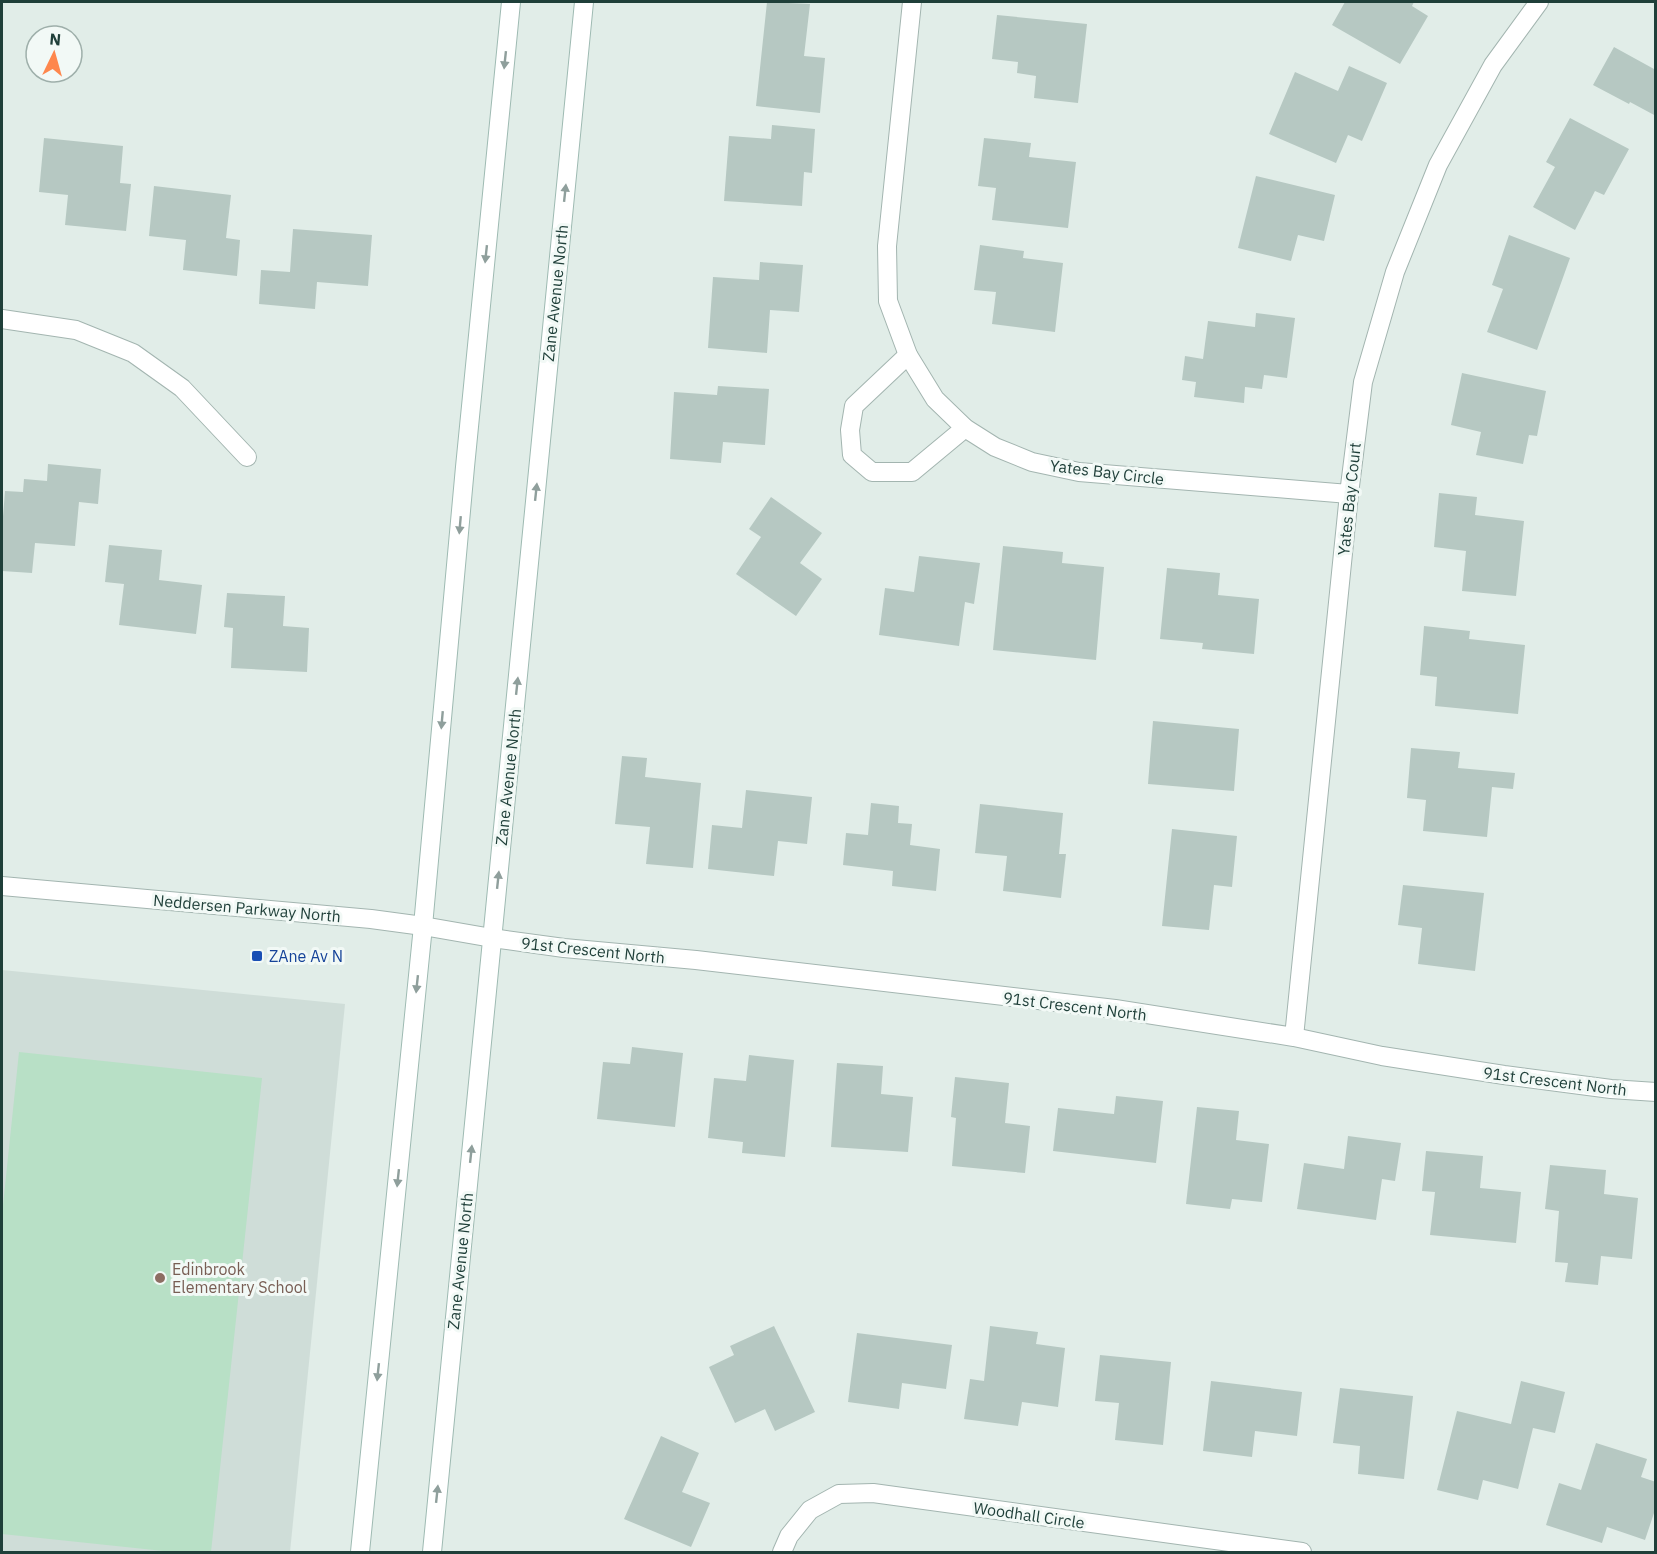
<svg xmlns="http://www.w3.org/2000/svg" width="1657" height="1554" viewBox="0 0 1657 1554" font-family="'IBM Plex Sans',sans-serif">
<rect width="100%" height="100%" fill="#e1ede8"/>
<path fill="#cfddd8" d="M 2,970 L 345,1004 L 290,1552 L 2,1552 Z"/>
<path fill="#b8e0c6" d="M 19,1052 L 262,1078 L 211,1552 L 173,1552 L 2,1534 L 2,1215 Z"/>
<path fill="#b6c8c2" d="M 767,2 L 810,4 L 804,56 L 825,58 L 820,113 L 756,106 Z
M 1345,2 L 1414,2 L 1412,6 L 1428,16 L 1400,64 L 1332,25 Z
M 997,15 L 1087,24 L 1078,103 L 1034,98 L 1036,76 L 1017,73 L 1018,62 L 992,59 Z
M 1614,47 L 1654,69 L 1656,66 L 1656,116 L 1630,102 L 1629,104 L 1593,85 Z
M 1349,66 L 1387,83 L 1362,141 L 1348,135 L 1336,163 L 1269,134 L 1295,72 L 1338,91 Z
M 1570,118 L 1629,149 L 1604,195 L 1595,191 L 1575,230 L 1533,207 L 1555,167 L 1546,162 Z
M 772,125 L 815,129 L 812,173 L 804,172 L 802,206 L 724,201 L 729,136 L 771,139 Z
M 44,138 L 123,146 L 120,183 L 131,184 L 126,231 L 65,225 L 68,195 L 39,192 Z
M 984,138 L 1031,143 L 1029,157 L 1076,162 L 1068,228 L 992,220 L 996,188 L 978,186 Z
M 1256,176 L 1335,195 L 1324,241 L 1298,235 L 1291,261 L 1238,248 Z
M 154,186 L 231,195 L 226,238 L 240,240 L 237,276 L 183,270 L 186,240 L 149,236 Z
M 293,229 L 372,235 L 368,286 L 317,282 L 315,309 L 259,304 L 261,270 L 290,272 Z
M 1509,235 L 1570,258 L 1537,350 L 1487,332 L 1503,289 L 1492,285 Z
M 980,245 L 1024,251 L 1023,258 L 1063,263 L 1055,332 L 992,324 L 996,292 L 974,290 Z
M 760,262 L 803,265 L 799,312 L 770,310 L 767,353 L 708,348 L 713,277 L 759,280 Z
M 1256,313 L 1295,318 L 1287,378 L 1264,375 L 1262,389 L 1245,387 L 1244,403 L 1194,397 L 1196,382 L 1182,380 L 1185,356 L 1203,359 L 1208,321 L 1255,327 Z
M 1462,373 L 1546,391 L 1537,436 L 1529,435 L 1523,464 L 1476,455 L 1481,432 L 1451,425 Z
M 718,386 L 769,389 L 765,445 L 723,442 L 721,463 L 670,459 L 674,392 L 717,395 Z
M 48,464 L 101,469 L 98,504 L 79,502 L 75,546 L 35,543 L 32,573 L 2,571 L 2,529 L 5,491 L 23,492 L 24,479 L 47,481 Z
M 1439,493 L 1477,497 L 1475,515 L 1524,521 L 1516,596 L 1462,591 L 1466,551 L 1434,547 Z
M 771,497 L 822,533 L 800,563 L 822,579 L 796,616 L 736,574 L 761,537 L 749,529 Z
M 109,545 L 162,550 L 159,580 L 202,585 L 196,634 L 119,625 L 124,584 L 105,582 Z
M 1003,546 L 1063,552 L 1062,563 L 1104,567 L 1096,660 L 993,650 Z
M 919,556 L 980,563 L 974,604 L 965,602 L 959,646 L 879,635 L 885,588 L 914,592 Z
M 1167,568 L 1220,573 L 1218,595 L 1259,599 L 1254,654 L 1202,649 L 1203,643 L 1160,639 Z
M 227,593 L 285,596 L 283,626 L 309,628 L 307,672 L 231,668 L 233,628 L 224,627 Z
M 1424,626 L 1470,631 L 1469,639 L 1525,645 L 1518,714 L 1435,706 L 1437,677 L 1420,675 Z
M 1153,721 L 1239,729 L 1234,791 L 1148,784 Z
M 1411,748 L 1460,752 L 1458,768 L 1515,773 L 1513,789 L 1492,787 L 1487,837 L 1423,831 L 1426,800 L 1407,798 Z
M 622,756 L 647,758 L 645,777 L 701,783 L 693,868 L 646,864 L 650,827 L 615,824 Z
M 746,790 L 812,797 L 807,844 L 778,841 L 774,876 L 708,869 L 712,825 L 742,828 Z
M 871,803 L 899,806 L 898,823 L 912,824 L 910,845 L 940,849 L 936,891 L 892,886 L 893,871 L 843,865 L 846,833 L 868,835 Z
M 980,804 L 1063,813 L 1059,854 L 1066,854 L 1061,898 L 1003,891 L 1007,856 L 975,853 Z
M 1172,829 L 1237,836 L 1232,887 L 1214,885 L 1209,930 L 1162,926 Z
M 1403,885 L 1484,893 L 1475,971 L 1418,964 L 1422,928 L 1398,925 Z
M 632,1047 L 683,1053 L 675,1127 L 597,1119 L 603,1062 L 630,1064 Z
M 749,1055 L 794,1060 L 785,1157 L 742,1153 L 743,1142 L 708,1138 L 714,1078 L 746,1081 Z
M 837,1063 L 883,1066 L 881,1094 L 913,1097 L 908,1152 L 831,1147 Z
M 955,1077 L 1009,1083 L 1005,1123 L 1030,1126 L 1025,1173 L 952,1166 L 956,1118 L 951,1117 Z
M 1116,1096 L 1163,1101 L 1156,1163 L 1053,1151 L 1058,1108 L 1114,1114 Z
M 1197,1107 L 1239,1111 L 1236,1140 L 1269,1144 L 1262,1202 L 1232,1199 L 1230,1209 L 1186,1204 Z
M 1348,1136 L 1401,1143 L 1395,1181 L 1382,1179 L 1376,1220 L 1297,1209 L 1304,1163 L 1344,1169 Z
M 1426,1151 L 1483,1156 L 1480,1188 L 1521,1192 L 1516,1243 L 1430,1235 L 1435,1192 L 1422,1191 Z
M 1550,1165 L 1606,1170 L 1604,1194 L 1638,1198 L 1632,1259 L 1601,1256 L 1598,1285 L 1565,1282 L 1568,1263 L 1555,1262 L 1559,1211 L 1545,1209 Z
M 774,1326 L 815,1412 L 775,1431 L 765,1409 L 735,1423 L 709,1367 L 734,1355 L 730,1346 Z
M 990,1326 L 1038,1332 L 1036,1344 L 1065,1348 L 1058,1407 L 1022,1402 L 1018,1426 L 964,1419 L 970,1379 L 984,1381 Z
M 857,1333 L 952,1345 L 946,1389 L 902,1383 L 899,1409 L 848,1402 Z
M 1100,1355 L 1171,1362 L 1163,1445 L 1115,1440 L 1119,1403 L 1095,1401 Z
M 1211,1381 L 1302,1392 L 1297,1436 L 1255,1431 L 1252,1457 L 1203,1451 Z
M 1521,1381 L 1565,1392 L 1555,1433 L 1533,1428 L 1518,1489 L 1483,1480 L 1478,1500 L 1437,1490 L 1457,1411 L 1511,1424 Z
M 1340,1388 L 1413,1396 L 1404,1479 L 1358,1474 L 1360,1446 L 1333,1443 Z
M 661,1436 L 699,1453 L 682,1492 L 710,1503 L 691,1547 L 624,1519 Z
M 1596,1443 L 1647,1459 L 1641,1477 L 1656,1482 L 1656,1507 L 1645,1540 L 1607,1527 L 1602,1543 L 1546,1525 L 1559,1483 L 1581,1490 Z"/>
<g fill="none" stroke-linecap="round" stroke-linejoin="round">
<defs>
<path id="service" d="M 908,355 L 854,406 L 850,430 L 852,455 L 872,472 L 912,472 L 965,428"/>
<path id="minor" d="M 912,2 L 887,246 L 888,301 L 908,355 L 935,399 L 965,428 L 995,447 L 1032,462 L 1079,472 L 1349,494
M 2,319 L 76,330 L 133,353 L 182,388 L 247,457
M 492,938 L 564,948 L 696,960 L 1115,1009 L 1294,1037 L 1382,1056 L 1504,1075 L 1611,1089 L 1656,1092
M 1294,1037 L 1349,494 L 1363,382 L 1395,272 L 1438,165 L 1493,65 L 1539,2
M 782,1552 L 789,1536 L 810,1510 L 839,1494 L 873,1493 L 1302,1552"/>
<path id="tertiary" d="M 2,886 L 371,919 L 423,926 L 492,938"/>
<path id="secondary" d="M 360,1552 L 423,926 L 465,467 L 511,2
M 432,1552 L 584,2"/>
</defs>
<use href="#service" stroke="#a3b5b0" stroke-width="20"/>
<use href="#minor" stroke="#a3b5b0" stroke-width="20"/>
<use href="#tertiary" stroke="#a3b5b0" stroke-width="20"/>
<use href="#secondary" stroke="#9ebab2" stroke-width="20"/>
<use href="#service" stroke="#fff" stroke-width="18"/>
<use href="#minor" stroke="#fff" stroke-width="18"/>
<use href="#tertiary" stroke="#fff" stroke-width="18"/>
<use href="#secondary" stroke="#fff" stroke-width="18"/>
</g>
<defs><path id="oneway-solid" d="M-6-.8H1V-3.2L6.5 0L1 3.2V.8H-6Z" transform="scale(1.5)"/></defs>
<g fill="#8f9f9c">
<use href="#oneway-solid" transform="translate(505 60) rotate(96)"/>
<use href="#oneway-solid" transform="translate(565 193) rotate(-84)"/>
<use href="#oneway-solid" transform="translate(486 254) rotate(96)"/>
<use href="#oneway-solid" transform="translate(536 492) rotate(-84)"/>
<use href="#oneway-solid" transform="translate(460 525) rotate(95)"/>
<use href="#oneway-solid" transform="translate(517 686) rotate(-84)"/>
<use href="#oneway-solid" transform="translate(442 720) rotate(95)"/>
<use href="#oneway-solid" transform="translate(498 880) rotate(-84)"/>
<use href="#oneway-solid" transform="translate(417 984) rotate(96)"/>
<use href="#oneway-solid" transform="translate(471 1154) rotate(-84)"/>
<use href="#oneway-solid" transform="translate(398 1178) rotate(96)"/>
<use href="#oneway-solid" transform="translate(378 1372) rotate(96)"/>
<use href="#oneway-solid" transform="translate(437 1494) rotate(-84)"/>
</g>
<rect fill="#1a4fb4" stroke="#f2f9f6" stroke-width="2" x="251" y="950" width="12" height="12" rx="3"/>
<circle fill="#8d6e63" stroke="#f2f9f6" stroke-width="2" cx="160" cy="1278" r="6"/>
<g text-anchor="middle" stroke-width="6" stroke-linejoin="round" paint-order="stroke">
<g font-size="16" fill="#1f3f39" stroke="#f2f9f6">
<text transform="translate(555 293) rotate(-84)" y="6">Zane Avenue North</text>
<text transform="translate(1107 472) rotate(7)" y="6">Yates Bay Circle</text>
<text transform="translate(1349 499) rotate(-84)" y="6">Yates Bay Court</text>
<text transform="translate(508 777) rotate(-84)" y="6">Zane Avenue North</text>
<text transform="translate(247 908) rotate(5)" y="6">Neddersen Parkway North</text>
<text transform="translate(593 950) rotate(6)" y="6">91st Crescent North</text>
<text transform="translate(1075 1006) rotate(7)" y="6">91st Crescent North</text>
<text transform="translate(1555 1081) rotate(7)" y="6">91st Crescent North</text>
<text transform="translate(460 1261) rotate(-84)" y="6">Zane Avenue North</text>
<text transform="translate(1029 1515) rotate(8)" y="6">Woodhall Circle</text>
</g>
<g font-size="16" fill="#164399" stroke="#f2f9f6" text-anchor="start">
<text x="269" y="962">ZAne Av N</text>
</g>
<g font-size="16" fill="#785e54" stroke="#f2f9f6" text-anchor="start">
<text x="172" y="1275">Edinbrook<tspan x="172" dy="18">Elementary School</tspan></text>
</g>
</g>
<rect width="1657" height="1554" fill="none" stroke="#1f3f39" stroke-width="6"/>
<g transform="translate(54 54) rotate(5)"><circle r="28" fill="#f2f9f6" stroke="#9eafaa" stroke-width="1.5"/>
<path d="M0-4.5L10 22L0 15L-10 22Z" fill="#fe874d"/>
<text y="-9" font-size="16" font-weight="bold" text-anchor="middle" fill="#1f3f39">N</text>
</g>
</svg>
